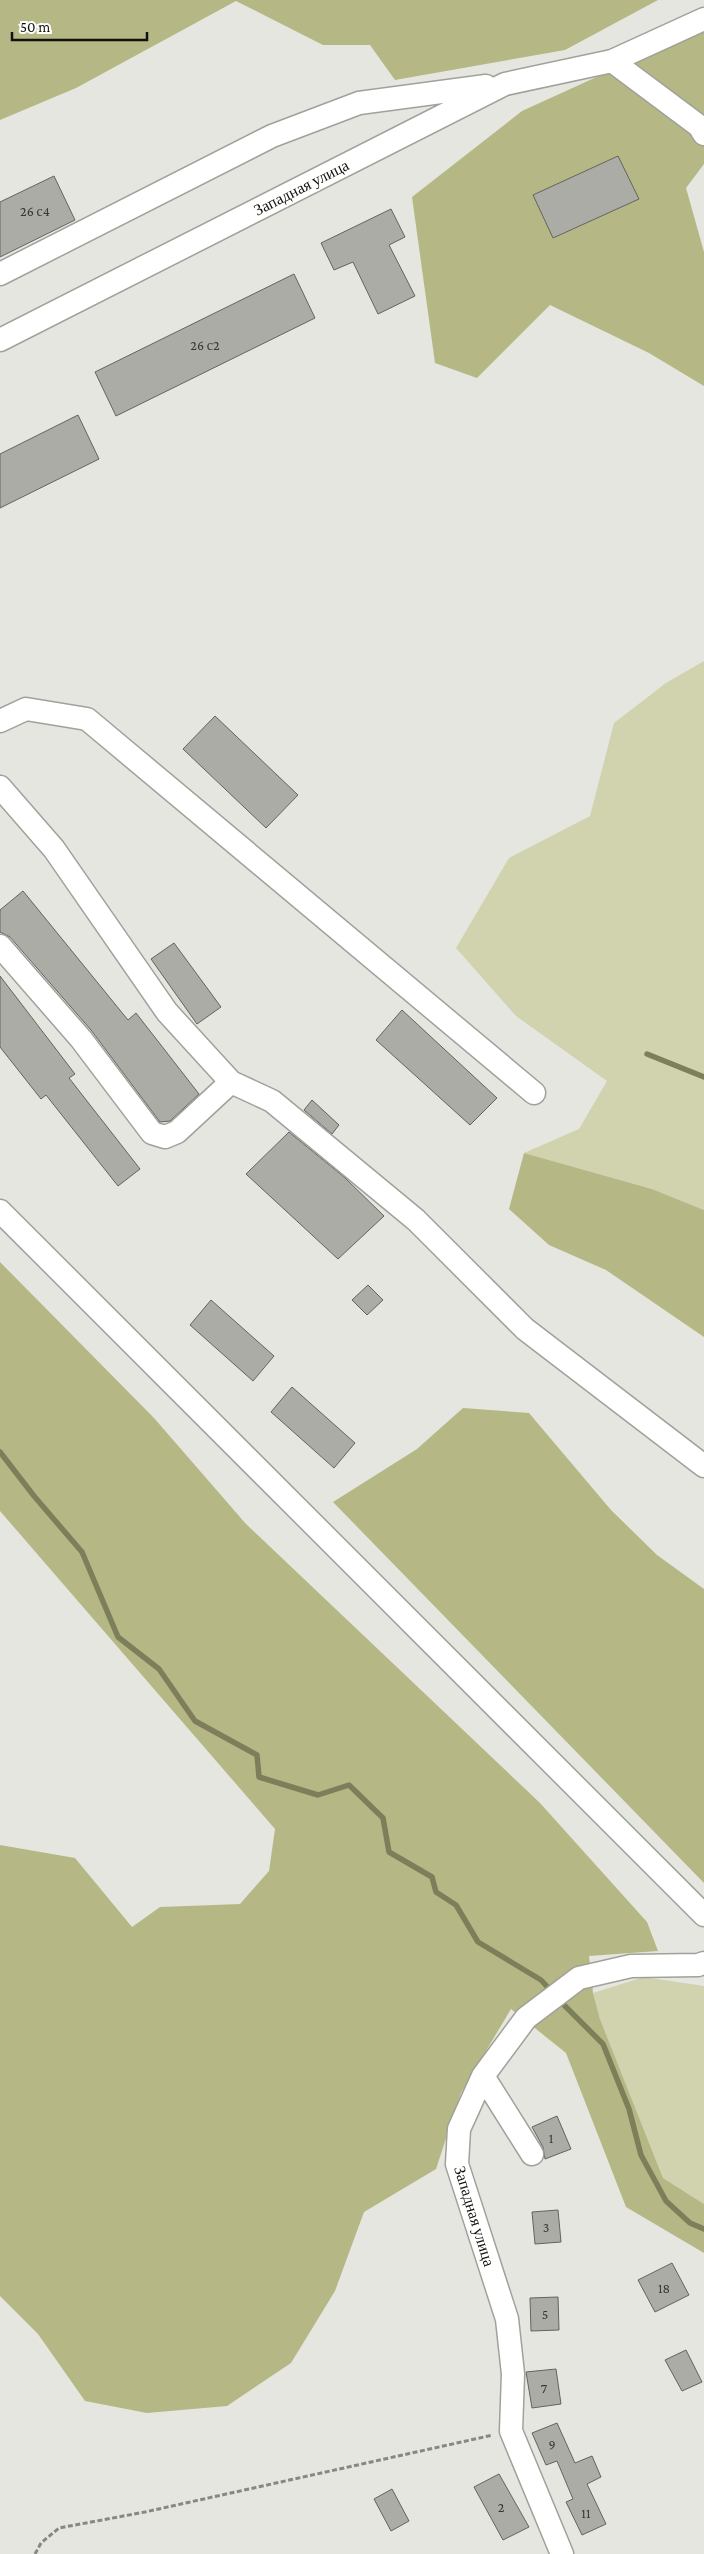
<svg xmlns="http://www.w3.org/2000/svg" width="704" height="2554" viewBox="0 0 704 2554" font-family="'Crimson Pro',serif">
<rect width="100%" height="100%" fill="#e5e6df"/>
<path fill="#d0d3ae" d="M 704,661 L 704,1210 L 652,1189 L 524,1153 L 579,1129 L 607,1081 L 516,1016 L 456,948 L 509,858 L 590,816 L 614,723 L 666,683 Z
M 644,1977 L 704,1986 L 704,2204 L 663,2178 L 600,2019 L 593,1993 Z"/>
<path fill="#b5b884" d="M 0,0 L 658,0 L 565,50 L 395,80 L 370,45 L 323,45 L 236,1 L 76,88 L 0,120 Z
M 704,28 L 704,164 L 686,188 L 704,252 L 704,386 L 649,353 L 550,305 L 477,378 L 435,363 L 412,197 L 522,111 Z
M 524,1153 L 652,1189 L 704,1210 L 704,1337 L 606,1270 L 549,1245 L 509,1209 Z
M 0,1262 L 154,1418 L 246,1524 L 540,1803 L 647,1922 L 658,1951 L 589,1956 L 593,1993 L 600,2019 L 663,2178 L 704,2204 L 704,2253 L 626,2207 L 566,2053 L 511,2009 L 461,2093 L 436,2169 L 364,2212 L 335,2291 L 291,2363 L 227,2406 L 147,2413 L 85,2401 L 38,2334 L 0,2296 L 0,1845 L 75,1858 L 132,1927 L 160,1907 L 240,1904 L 269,1871 L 275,1829 L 0,1511 Z
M 463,1408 L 529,1413 L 611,1510 L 657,1555 L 704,1589 L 704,1883 L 333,1502 L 417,1449 Z"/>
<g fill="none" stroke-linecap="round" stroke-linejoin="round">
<path stroke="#7d7f5a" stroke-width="5.5" d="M 647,1054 L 704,1077
M 0,1452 L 34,1496 L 82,1552 L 118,1637 L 159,1669 L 195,1721 L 257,1755 L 259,1777 L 318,1795 L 349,1785 L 383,1818 L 389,1852 L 432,1877 L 436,1892 L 456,1905 L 478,1942 L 541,1980 L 552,1992
M 558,1999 L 603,2044 L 629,2109 L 641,2155 L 666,2201 L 690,2223 L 704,2229"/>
</g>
<path fill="#acaca6" stroke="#63645e" d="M 618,156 L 639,199 L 553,238 L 533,195 Z
M 54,176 L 75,220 L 0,257 L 0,202 Z
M 391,209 L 405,237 L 389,245 L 415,296 L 378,314 L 353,262 L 334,270 L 321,243 Z
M 294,274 L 315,318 L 116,416 L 95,372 Z
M 78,415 L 99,459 L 0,508 L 0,454 Z
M 215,716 L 298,795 L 266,828 L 183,749 Z
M 23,891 L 128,1020 L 136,1013 L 199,1094 L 170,1121 L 160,1122 L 91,1030 L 10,937 L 0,932 L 0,910 Z
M 174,943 L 221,1007 L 197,1024 L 151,959 Z
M 0,976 L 75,1074 L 69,1078 L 140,1169 L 118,1186 L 46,1095 L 41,1099 L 0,1047 Z
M 402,1010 L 497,1098 L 470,1125 L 376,1040 Z
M 312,1100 L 339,1125 L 332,1134 L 304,1110 Z
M 289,1132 L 344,1177 L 384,1216 L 338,1259 L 246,1174 Z
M 368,1285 L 383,1300 L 367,1315 L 352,1300 Z
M 211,1300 L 274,1356 L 253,1381 L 190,1325 Z
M 292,1387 L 355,1443 L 334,1468 L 271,1412 Z
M 557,2116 L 571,2149 L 545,2159 L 543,2147 L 532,2127 Z
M 558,2210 L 561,2242 L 535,2244 L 532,2212 Z
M 672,2263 L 689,2295 L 655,2312 L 638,2280 Z
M 558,2297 L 559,2330 L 531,2331 L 530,2298 Z
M 686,2350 L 702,2382 L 682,2391 L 665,2360 Z
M 556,2369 L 561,2404 L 532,2408 L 526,2372 Z
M 557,2423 L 575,2463 L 592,2456 L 601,2477 L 587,2484 L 606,2524 L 582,2535 L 566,2502 L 573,2499 L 557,2461 L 546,2465 L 532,2433 Z
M 499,2474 L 529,2527 L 503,2540 L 474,2487 Z
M 392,2489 L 409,2521 L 391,2531 L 374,2499 Z"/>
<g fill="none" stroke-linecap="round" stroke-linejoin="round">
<defs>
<path id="minor" d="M 612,61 L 699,126 L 704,134
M 0,274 L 272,136 L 359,103 L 486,86
M 0,340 L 505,84 L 612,61 L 704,19
M 0,721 L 26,709 L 87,719 L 534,1093
M 0,787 L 54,849 L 167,1012 L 231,1082 L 272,1101 L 416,1220 L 525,1329 L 704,1466
M 0,946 L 81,1039 L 152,1133 L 165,1137 L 177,1132 L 231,1082
M 0,1211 L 704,1915
M 483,2076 L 532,2154
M 562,2554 L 511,2431 L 513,2374 L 507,2319 L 457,2164 L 459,2129 L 483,2076 L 526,2018 L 579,1978 L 631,1966 L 698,1965 L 704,1963"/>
</defs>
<use href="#minor" stroke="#a1a19b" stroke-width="25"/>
<path stroke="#878882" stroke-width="3" stroke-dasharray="5 2.5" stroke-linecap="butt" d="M 35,2554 L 41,2543 L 59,2528 L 145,2512 L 493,2435"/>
<use href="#minor" stroke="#fff" stroke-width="22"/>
</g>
<g text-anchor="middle" stroke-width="4" stroke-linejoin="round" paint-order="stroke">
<g font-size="14" fill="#383834">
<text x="35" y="216">26 с4</text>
<text x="205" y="350">26 с2</text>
<text x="551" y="2143">1</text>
<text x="546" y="2232">3</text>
<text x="664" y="2293">18</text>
<text x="545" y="2319">5</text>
<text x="544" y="2393">7</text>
<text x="552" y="2449">9</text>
<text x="501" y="2512">2</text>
<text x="586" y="2518">11</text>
</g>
<g font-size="16" fill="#11110e" stroke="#fffffe">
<text transform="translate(301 187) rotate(-27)" y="6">Западная улица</text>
<text transform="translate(475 2216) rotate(73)" y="6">Западная улица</text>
</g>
</g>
<path d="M12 32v8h135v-8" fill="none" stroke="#11110e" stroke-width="2.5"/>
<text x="20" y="32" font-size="15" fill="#11110e" stroke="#fffffe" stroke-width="4" paint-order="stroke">50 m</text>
</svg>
